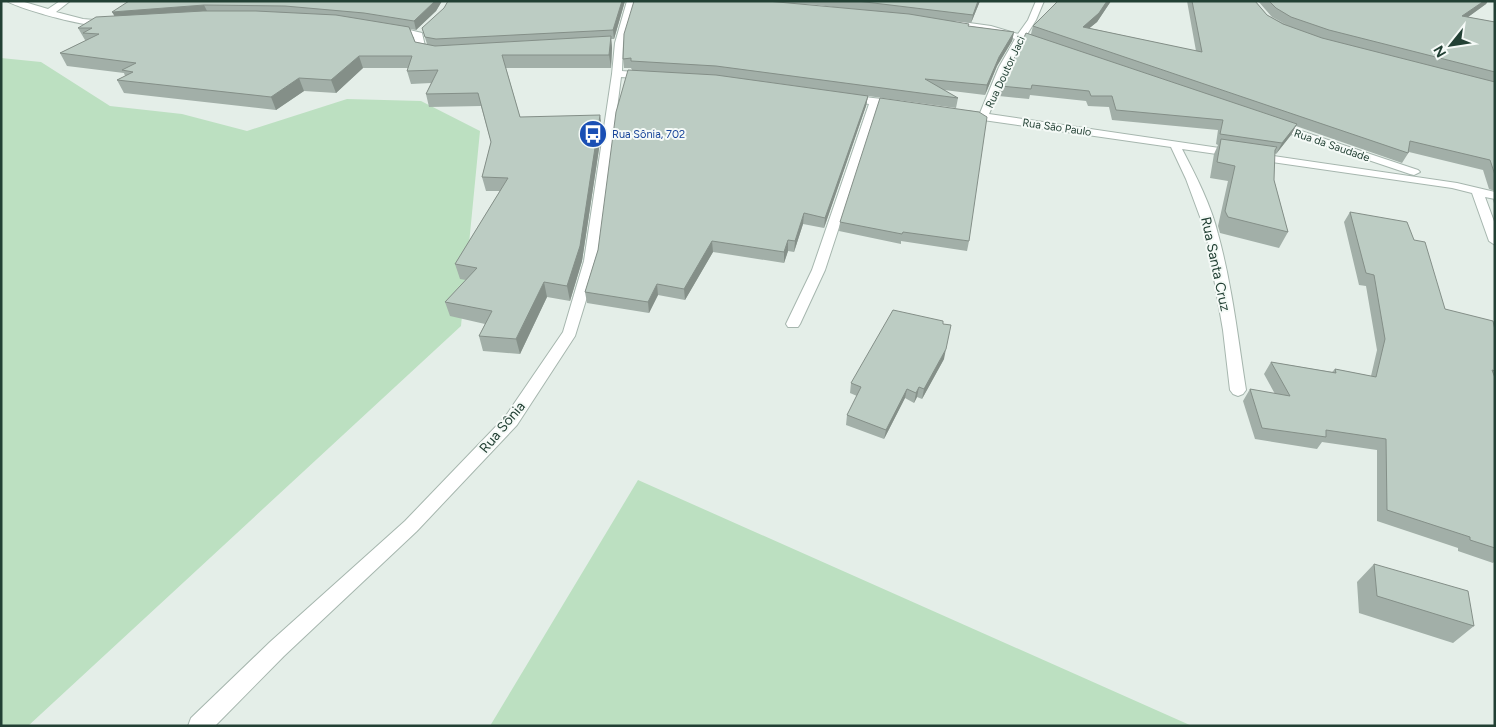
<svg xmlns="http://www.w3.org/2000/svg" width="1496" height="727" viewBox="0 0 1496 727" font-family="Figtree,sans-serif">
<rect width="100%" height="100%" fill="#e4eee8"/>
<path fill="#bce0c1" d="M 1,58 L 41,62 L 110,106 L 182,114 L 247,131 L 347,99 L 421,101 L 480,131 L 461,326 L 28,726 L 1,726 Z
M 638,480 L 1192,726 L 490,726 Z"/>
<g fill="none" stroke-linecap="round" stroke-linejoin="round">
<defs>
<path id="minor" d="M 7,1 L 21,1 L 48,9 L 60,1 L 70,1 L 56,12 L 83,19 L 106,21 L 110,24 C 100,32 19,9 7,1 Z
M 627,1 L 635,1 L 623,43 L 622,71 L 646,73 L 651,76 L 646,79 L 621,77 L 598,261 L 575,336 L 517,425 L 417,531 L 284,656 L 215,726 L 188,726 L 191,718 L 270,642 L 405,521 L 505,417 L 563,332 L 584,261 L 612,74 L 615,43 Z
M 1036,1 L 1044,1 L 1036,20 L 1026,36 L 1047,44 L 1043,47 L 1023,41 L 1009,67 L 989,114 L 1457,183 L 1495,192 L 1495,199 L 1485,197 L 1495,224 L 1495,245 L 1489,241 L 1472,193 L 1452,188 L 1182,149 C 1196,176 1211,205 1218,234 C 1232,285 1238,338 1246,390 L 1243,394 L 1238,396 L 1233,394 L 1230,390 L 1223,330 L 1206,233 L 1186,179 L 1171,147 L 983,120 L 962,116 L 961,114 L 966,111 L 980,113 L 999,67 L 1015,39 L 990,31 L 948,26 L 944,23 L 948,20 L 991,26 L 1018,34 L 1028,20 Z
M 393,26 L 422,33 L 425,46 L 438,53 L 433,56 C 421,54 414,49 414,37 L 390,31 L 389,29 Z
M 847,95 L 899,101 L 904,104 L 899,107 L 879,105 L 825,270 L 800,324 L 798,327 L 788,327 L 786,324 L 812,270 L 869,104 L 843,100 L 842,98 Z
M 1274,122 L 1418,170 L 1420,172 L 1414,175 L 1410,174 L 1270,127 L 1269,125 Z"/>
</defs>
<use href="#minor" stroke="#a6b6ae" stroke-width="2"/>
<use href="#minor" fill="#fff" fill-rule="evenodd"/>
</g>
<path fill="#a2afa8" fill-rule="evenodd" d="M 129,1 L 442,1 L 436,11 L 416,30 L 410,29 L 415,42 L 427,44 L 422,28 L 625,1 L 614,39 L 611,39 L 612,48 L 611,68 L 506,68 L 520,117 L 602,129 L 582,261 L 570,301 L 547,297 L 520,354 L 483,351 L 479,336 L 485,324 L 450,316 L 445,302 L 466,280 L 460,279 L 455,264 L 500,191 L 486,191 L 482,177 L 491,142 L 481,106 L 429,107 L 426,94 L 431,83 L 411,84 L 407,71 L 408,68 L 363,68 L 336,93 L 304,91 L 276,110 L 124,93 L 117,80 L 125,76 L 124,73 L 67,66 L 60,53 L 87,40 L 85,40 L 78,28 L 114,16 Z
M 634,1 L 980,1 L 971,23 L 954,21 L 969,26 L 1014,32 L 1012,41 L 997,66 L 985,95 L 944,90 L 958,98 L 956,108 L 868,96 L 866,106 L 824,228 L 803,224 L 794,252 L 788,251 L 784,263 L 713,252 L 685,300 L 658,295 L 649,313 L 587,303 L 585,292 L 598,250 L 632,70 L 631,68 L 624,68 L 623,59 ZM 799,4 L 818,5 L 848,9 Z
M 1058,1 L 1111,1 L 1097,22 L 1089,28 L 1196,51 L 1187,1 L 1255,1 L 1267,15 L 1287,25 L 1272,17 L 1258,1 L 1488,1 L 1486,4 L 1468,17 L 1495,22 L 1495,191 L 1489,189 L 1483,170 L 1409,152 L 1402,163 L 1296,126 L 1291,135 L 1276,154 L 1274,153 L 1274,180 L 1288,232 L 1279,248 L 1220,233 L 1218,226 L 1228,181 L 1210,178 L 1214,154 L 1218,145 L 1216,144 L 1218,130 L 1112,120 L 1109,107 L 1088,106 L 1086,101 L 1030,95 L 1029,99 L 999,96 L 1001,86 L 1031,34 L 1033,26 Z
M 1495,197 L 1495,207 L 1493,200 Z
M 1350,212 L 1414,240 L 1445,309 L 1495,330 L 1495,561 L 1493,563 L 1458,551 L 1458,548 L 1377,521 L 1377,450 L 1322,442 L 1317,449 L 1255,439 L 1243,401 L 1250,389 L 1275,394 L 1264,374 L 1271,362 L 1332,372 L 1335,369 L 1371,376 L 1377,350 L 1366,286 L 1359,285 L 1344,222 Z
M 840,222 L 969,241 L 967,251 L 901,241 L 901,244 L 839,231 Z
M 944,359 L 922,399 L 917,397 L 914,403 L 905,398 L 884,439 L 846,425 L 847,415 L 857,396 L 850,393 L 851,383 Z
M 1374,564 L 1474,626 L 1453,643 L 1359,613 L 1357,582 Z"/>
<path fill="#848f88" d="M 435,1 L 442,1 L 436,11 L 416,30 L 414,21 Z
M 622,1 L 625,1 L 614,39 L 613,30 Z
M 978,1 L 980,1 L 971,23 L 973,15 Z
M 1107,1 L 1111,1 L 1097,22 L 1080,36 L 1083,27 Z
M 1484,1 L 1488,1 L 1486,4 L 1457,25 L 1462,16 Z
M 204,5 L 208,13 L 117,20 L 112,12 Z
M 1014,32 L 1012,41 L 997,66 L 985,95 L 987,85 L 999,57 Z
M 611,36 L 612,48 L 611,68 L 609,55 Z
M 359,56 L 363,68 L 336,93 L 331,80 Z
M 299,78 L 304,91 L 276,110 L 271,97 Z
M 868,96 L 866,106 L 824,228 L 825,218 Z
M 600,115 L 602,129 L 582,261 L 570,301 L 567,286 Z
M 1297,124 L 1291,135 L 1276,154 L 1282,143 Z
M 804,213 L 803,224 L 794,252 L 795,241 Z
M 788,240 L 788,251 L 784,263 L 784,252 Z
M 712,241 L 713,252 L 685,300 L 684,289 Z
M 544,282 L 547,297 L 520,354 L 516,339 Z
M 657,284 L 658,295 L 649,313 L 648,302 Z
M 946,349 L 944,359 L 922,399 L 924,389 Z
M 919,387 L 917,397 L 914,403 L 916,393 Z
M 907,389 L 905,398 L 884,439 L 886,430 Z"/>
<path fill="#bcccc3" stroke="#848f88" d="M 129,1 L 435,1 L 414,21 L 364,13 L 285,6 L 204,5 L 112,12 Z
M 448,1 L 622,1 L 613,30 L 436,39 L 425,37 L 422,28 L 444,8 Z
M 634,1 L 767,1 L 909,14 L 969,24 L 968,26 L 1014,32 L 999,57 L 987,85 L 925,79 L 958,98 L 716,66 L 631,61 L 631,58 L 623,59 L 624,34 Z
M 857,1 L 978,1 L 973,15 Z
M 1058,1 L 1107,1 L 1099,13 L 1083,27 L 1202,52 L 1192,1 L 1255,1 L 1267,15 L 1283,24 L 1322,38 L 1495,82 L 1495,175 L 1490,160 L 1410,141 L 1408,153 L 1033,26 Z
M 1269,1 L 1484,1 L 1462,16 L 1495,22 L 1495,72 L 1329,30 L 1291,17 L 1276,8 Z
M 203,11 L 256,11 L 336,15 L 409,27 L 415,42 L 435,46 L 611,36 L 609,55 L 502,55 L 520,117 L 600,115 L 580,246 L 567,286 L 544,282 L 516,339 L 479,336 L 492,311 L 445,302 L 477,268 L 455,264 L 508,178 L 482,177 L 491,142 L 478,93 L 426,94 L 438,70 L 407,71 L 412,56 L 359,56 L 331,80 L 299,78 L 271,97 L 117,80 L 133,72 L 122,70 L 136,63 L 60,53 L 99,34 L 83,33 L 92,28 L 78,28 L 96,17 Z
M 1026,33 L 1297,124 L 1282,143 L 1220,134 L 1223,120 L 1116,110 L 1112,96 L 1091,96 L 1089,91 L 1032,85 L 1031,89 L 1001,86 Z
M 628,70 L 716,75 L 868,96 L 825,218 L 804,213 L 795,241 L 788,240 L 784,252 L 712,241 L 684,289 L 657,284 L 648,302 L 585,292 L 598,250 L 616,112 Z
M 880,98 L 979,112 L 987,117 L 969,241 L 903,232 L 902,234 L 840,222 Z
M 1221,139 L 1277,147 L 1275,150 L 1274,180 L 1288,232 L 1228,217 L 1225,211 L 1235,166 L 1217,162 Z
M 1350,212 L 1407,222 L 1414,240 L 1425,242 L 1445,309 L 1493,321 L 1495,330 L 1495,371 L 1492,370 L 1495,378 L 1495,548 L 1470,540 L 1470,537 L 1387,510 L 1386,439 L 1326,430 L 1326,437 L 1262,428 L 1250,389 L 1290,396 L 1271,362 L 1336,373 L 1335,369 L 1376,377 L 1385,339 L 1374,275 L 1366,273 Z
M 893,310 L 943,321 L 943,324 L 951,325 L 946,349 L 924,389 L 919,387 L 916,393 L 907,389 L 886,430 L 847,415 L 861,387 L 851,383 Z
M 1374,564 L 1468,591 L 1474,626 L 1377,596 Z"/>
<defs>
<symbol id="bus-disc" viewBox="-11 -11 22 22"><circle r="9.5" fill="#1a4fb4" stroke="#f5faf7"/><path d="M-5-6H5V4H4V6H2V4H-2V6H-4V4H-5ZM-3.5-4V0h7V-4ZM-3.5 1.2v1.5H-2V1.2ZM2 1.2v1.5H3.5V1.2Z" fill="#fff"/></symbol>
</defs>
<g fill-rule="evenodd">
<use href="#bus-disc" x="577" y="118" width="32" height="32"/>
</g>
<g text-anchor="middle" stroke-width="4" stroke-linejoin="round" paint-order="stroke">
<g font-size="11" fill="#224034" stroke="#f5faf7">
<text transform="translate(1005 72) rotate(-65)" y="4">Rua Doutor Jaci</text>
<text transform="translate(1057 127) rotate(8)" y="4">Rua São Paulo</text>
<text transform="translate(1332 145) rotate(19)" y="4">Rua da Saudade</text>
</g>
<g font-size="11" fill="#164399" stroke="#f5faf7" text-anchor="start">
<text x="612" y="138">Rua Sônia, 702</text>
</g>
<g font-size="14" fill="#224034" stroke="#f5faf7">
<text transform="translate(1216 264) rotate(78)" y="5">Rua Santa Cruz</text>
<text transform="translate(502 427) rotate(-50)" y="5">Rua Sônia</text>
</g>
</g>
<rect width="1496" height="727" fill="none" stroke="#224034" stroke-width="5"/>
<g transform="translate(1451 45) rotate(240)" stroke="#f5faf7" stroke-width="4" paint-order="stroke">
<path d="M0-4L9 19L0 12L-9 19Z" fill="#224034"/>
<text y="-8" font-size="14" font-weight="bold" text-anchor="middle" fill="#224034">N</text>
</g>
</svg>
